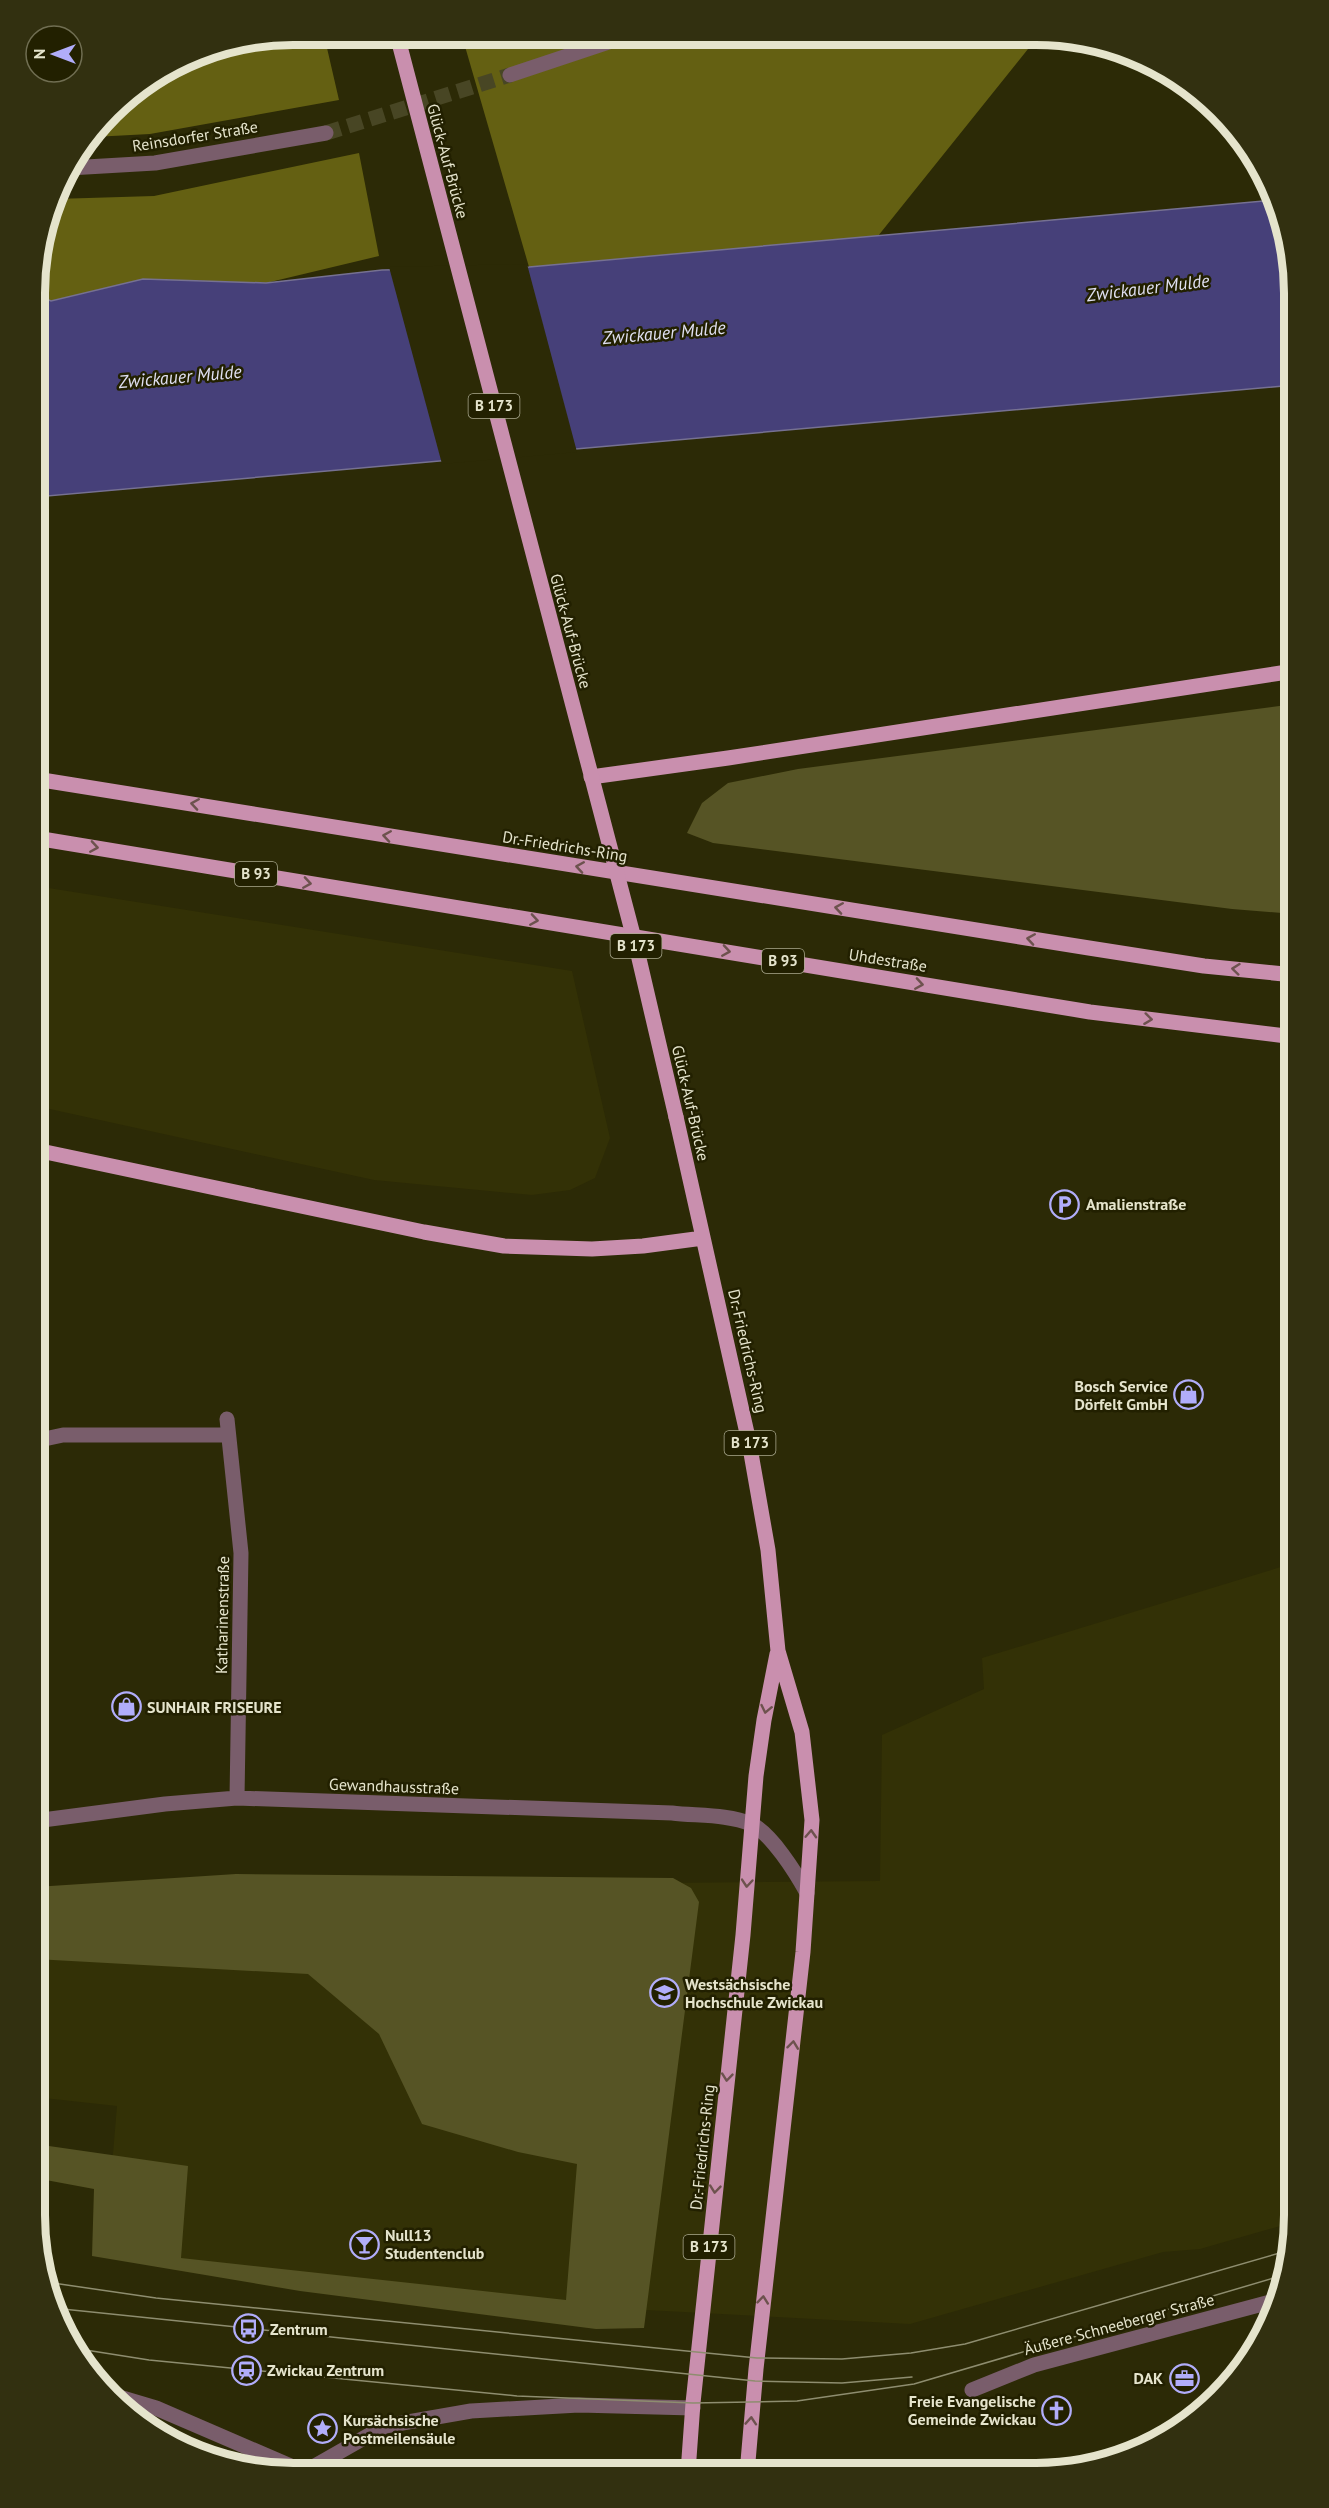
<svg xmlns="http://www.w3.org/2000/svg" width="1329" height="2508" viewBox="0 0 1329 2508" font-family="'PT Sans',sans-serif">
<rect width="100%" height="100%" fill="#2c2a06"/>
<path fill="#333106" d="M 36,886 L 572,971 L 610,1138 L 595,1178 L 570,1190 L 532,1195 L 374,1180 L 36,1106 Z
M 1294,1563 L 1294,2222 L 1200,2249 L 1163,2252 L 910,2324 L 551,2305 L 105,2249 L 117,2106 L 35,2097 L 35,1889 L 880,1881 L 882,1735 L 984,1689 L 982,1658 Z"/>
<path fill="#565425" d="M 1294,704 L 1294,914 L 1232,909 L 713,843 L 687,833 L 702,803 L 728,783 L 798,769 Z
M 236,1874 L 673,1878 L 691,1888 L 699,1902 L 644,2328 L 596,2329 L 300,2291 L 92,2256 L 94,2189 L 35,2178 L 35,2144 L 188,2166 L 181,2258 L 566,2300 L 577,2164 L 518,2152 L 422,2124 L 379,2034 L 308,1974 L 35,1959 L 35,1887 Z"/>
<path fill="#646012" d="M 293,35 L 324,35 L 339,100 L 150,134 L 93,137 L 122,99 L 194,54 Z
M 462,36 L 1036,39 L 878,236 L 529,267 Z
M 359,153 L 379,256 L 266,283 L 143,279 L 51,301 L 37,295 L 37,259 L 55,199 L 154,196 Z"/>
<path fill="#464079" stroke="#767192" stroke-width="1.5" d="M 1276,200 L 1281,209 L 1294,293 L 1294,385 L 36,497 L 37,295 L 51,301 L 143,279 L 266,283 L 382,270 L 529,267 Z"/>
<path fill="#2c2a06" d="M 527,264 L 577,452 L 442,464 L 389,267 Z"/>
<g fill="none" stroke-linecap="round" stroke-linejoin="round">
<path stroke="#484624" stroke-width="15" stroke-dasharray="15 8" stroke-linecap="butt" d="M 326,133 L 510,75"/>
<path stroke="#795d6b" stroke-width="15" d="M 510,75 L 624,37
M 69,168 L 155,163 L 326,133
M 227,1419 L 241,1553 L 237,1798
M 35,1441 L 63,1435 L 228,1435
M 35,1821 L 165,1804 L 237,1798 L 672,1813 C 696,1816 728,1814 751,1824 C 771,1833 796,1873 807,1893
M 972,2390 L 1034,2365 L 1278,2300
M 109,2394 L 156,2408 L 302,2471
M 306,2471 L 385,2426 L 471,2411 L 579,2405 L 693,2408"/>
<path stroke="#c98fae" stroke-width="15" d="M 591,777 L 728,758 L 1294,671
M 36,779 L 1089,948 L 1204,966 L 1294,975
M 36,838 L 1090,1012 L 1294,1037
M 676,1117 L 749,1442 L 768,1550 L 778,1651 L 802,1732 L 812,1820 L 803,1952 L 756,2369 L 747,2473
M 36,1150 L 424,1232 L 504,1246 L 592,1249 L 643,1246 L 703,1238
M 688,2472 L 693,2403 L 743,1935 L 756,1776 L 764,1720 L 777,1654"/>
<path stroke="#8e8d6f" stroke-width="1.5" d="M 46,2282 L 156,2298 L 757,2358 L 842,2359 L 911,2353 L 965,2344 L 1290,2250
M 53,2308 L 755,2381 L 842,2383 L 912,2377
M 73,2348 L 149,2360 L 517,2396 L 693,2403 L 797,2401 L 914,2384 L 1284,2275"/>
<path stroke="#c98fae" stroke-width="15" d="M 397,35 L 637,950 L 676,1117"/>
</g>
<defs><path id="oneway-chevron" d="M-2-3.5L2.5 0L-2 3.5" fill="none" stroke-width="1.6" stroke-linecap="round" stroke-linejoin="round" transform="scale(1.5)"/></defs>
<g stroke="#6d524e">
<use href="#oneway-chevron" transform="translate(195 804) rotate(-171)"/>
<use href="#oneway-chevron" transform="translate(387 836) rotate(-171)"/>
<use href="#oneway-chevron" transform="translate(94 847) rotate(9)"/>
<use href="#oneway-chevron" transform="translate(580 867) rotate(-171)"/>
<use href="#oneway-chevron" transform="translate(307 883) rotate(9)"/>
<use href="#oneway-chevron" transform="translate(839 908) rotate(-171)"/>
<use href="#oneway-chevron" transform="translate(534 920) rotate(9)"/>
<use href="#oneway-chevron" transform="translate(1031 939) rotate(-171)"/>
<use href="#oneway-chevron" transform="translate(726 951) rotate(9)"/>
<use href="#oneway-chevron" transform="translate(1236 969) rotate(-174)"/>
<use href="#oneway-chevron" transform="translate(919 984) rotate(9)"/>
<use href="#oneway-chevron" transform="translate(1148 1019) rotate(7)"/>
<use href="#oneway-chevron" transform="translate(766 1709) rotate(102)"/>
<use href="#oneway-chevron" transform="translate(811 1834) rotate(-87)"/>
<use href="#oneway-chevron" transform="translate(747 1883) rotate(95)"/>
<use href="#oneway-chevron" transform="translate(793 2045) rotate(-83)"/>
<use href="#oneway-chevron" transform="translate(727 2077) rotate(96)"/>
<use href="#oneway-chevron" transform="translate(715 2189) rotate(96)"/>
<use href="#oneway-chevron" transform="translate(763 2300) rotate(-84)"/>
<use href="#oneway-chevron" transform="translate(751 2421) rotate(-86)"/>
</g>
<defs>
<symbol id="parking-ring" viewBox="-11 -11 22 22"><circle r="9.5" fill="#222000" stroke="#b1adfa" stroke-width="1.5"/><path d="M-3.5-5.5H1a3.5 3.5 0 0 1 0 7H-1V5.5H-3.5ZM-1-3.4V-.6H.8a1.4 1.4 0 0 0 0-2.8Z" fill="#b1adfa"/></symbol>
<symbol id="shop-ring" viewBox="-11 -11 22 22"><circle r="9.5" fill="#222000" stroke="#b1adfa" stroke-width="1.5"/><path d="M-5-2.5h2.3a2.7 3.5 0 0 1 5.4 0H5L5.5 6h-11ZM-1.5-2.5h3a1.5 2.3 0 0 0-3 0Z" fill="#b1adfa"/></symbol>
<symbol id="university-ring" viewBox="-11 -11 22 22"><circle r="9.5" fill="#222000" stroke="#b1adfa" stroke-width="1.5"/><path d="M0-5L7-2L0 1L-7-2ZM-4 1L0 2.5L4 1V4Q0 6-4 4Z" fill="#b1adfa"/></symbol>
<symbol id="bar-ring" viewBox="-11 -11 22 22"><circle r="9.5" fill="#222000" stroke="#b1adfa" stroke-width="1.5"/><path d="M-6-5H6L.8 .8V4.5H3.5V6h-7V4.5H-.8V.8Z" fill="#b1adfa"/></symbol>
<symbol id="bus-ring" viewBox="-11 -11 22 22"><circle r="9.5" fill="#222000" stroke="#b1adfa" stroke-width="1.5"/><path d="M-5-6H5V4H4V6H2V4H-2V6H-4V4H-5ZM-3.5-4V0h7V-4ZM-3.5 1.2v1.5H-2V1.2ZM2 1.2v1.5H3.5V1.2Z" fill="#b1adfa"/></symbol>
<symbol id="station-ring" viewBox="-11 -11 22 22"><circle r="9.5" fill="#222000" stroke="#b1adfa" stroke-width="1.5"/><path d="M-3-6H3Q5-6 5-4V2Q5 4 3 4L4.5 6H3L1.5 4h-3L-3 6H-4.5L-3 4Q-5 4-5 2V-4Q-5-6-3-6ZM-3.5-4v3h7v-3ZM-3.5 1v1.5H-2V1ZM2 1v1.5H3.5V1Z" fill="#b1adfa"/></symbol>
<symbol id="office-ring" viewBox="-11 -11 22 22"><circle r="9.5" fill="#222000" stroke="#b1adfa" stroke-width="1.5"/><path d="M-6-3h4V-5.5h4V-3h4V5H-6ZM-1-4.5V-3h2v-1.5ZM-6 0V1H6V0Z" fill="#b1adfa"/></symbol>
<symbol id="church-ring" viewBox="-11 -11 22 22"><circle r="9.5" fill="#222000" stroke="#b1adfa" stroke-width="1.5"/><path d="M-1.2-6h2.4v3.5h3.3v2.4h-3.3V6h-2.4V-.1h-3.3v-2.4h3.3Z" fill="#b1adfa"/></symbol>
<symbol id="sight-ring" viewBox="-11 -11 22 22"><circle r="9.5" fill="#222000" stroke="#b1adfa" stroke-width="1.5"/><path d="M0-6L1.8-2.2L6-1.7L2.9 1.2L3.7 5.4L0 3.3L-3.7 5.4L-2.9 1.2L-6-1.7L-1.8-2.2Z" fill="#b1adfa"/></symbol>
</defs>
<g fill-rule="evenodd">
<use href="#parking-ring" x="1048" y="1188" width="33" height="33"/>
<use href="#shop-ring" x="1172" y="1378" width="33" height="33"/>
<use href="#shop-ring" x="110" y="1690" width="33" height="33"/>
<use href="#university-ring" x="648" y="1976" width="33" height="33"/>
<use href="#bar-ring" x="348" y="2228" width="33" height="33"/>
<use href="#bus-ring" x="232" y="2312" width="33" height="33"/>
<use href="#station-ring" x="230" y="2354" width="33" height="33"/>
<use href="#office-ring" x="1168" y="2362" width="33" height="33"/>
<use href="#church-ring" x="1040" y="2394" width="33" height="33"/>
<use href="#sight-ring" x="306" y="2412" width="33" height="33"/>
</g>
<g text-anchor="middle" stroke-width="5" stroke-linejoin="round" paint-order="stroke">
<g fill="#222000" stroke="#aaa98f" stroke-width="1.5">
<rect x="468.5" y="394" width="51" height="24" rx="4.5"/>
<rect x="235" y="862" width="42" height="24" rx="4.5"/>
<rect x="610.5" y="934" width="51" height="24" rx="4.5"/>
<rect x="762" y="949" width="42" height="24" rx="4.5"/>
<rect x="724.5" y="1431" width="51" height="24" rx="4.5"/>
<rect x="683.5" y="2235" width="51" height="24" rx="4.5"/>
</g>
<g font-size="15" font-weight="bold" fill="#e5e4cc">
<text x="494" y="411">B 173</text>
<text x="256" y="879">B 93</text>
<text x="636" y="951">B 173</text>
<text x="783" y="966">B 93</text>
<text x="750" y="1448">B 173</text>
<text x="709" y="2252">B 173</text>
</g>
<g font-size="16" fill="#e5e4cc" stroke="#222000">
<text transform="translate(195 136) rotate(-9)" y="6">Reinsdorfer Straße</text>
<text transform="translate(448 161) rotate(75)" y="6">Glück-Auf-Brücke</text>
<text transform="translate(571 631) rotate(75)" y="6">Glück-Auf-Brücke</text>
<text transform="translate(565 846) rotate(9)" y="6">Dr.-Friedrichs-Ring</text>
<text transform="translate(888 960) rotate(9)" y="6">Uhdestraße</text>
<text transform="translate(691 1103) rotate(77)" y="6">Glück-Auf-Brücke</text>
<text transform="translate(748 1351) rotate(77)" y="6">Dr.-Friedrichs-Ring</text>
<text transform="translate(222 1615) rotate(-89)" y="6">Katharinenstraße</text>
<text transform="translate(394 1786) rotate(2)" y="6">Gewandhausstraße</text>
<text transform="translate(702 2147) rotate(-84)" y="6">Dr.-Friedrichs-Ring</text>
<text transform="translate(1119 2324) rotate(-15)" y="6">Äußere Schneeberger Straße</text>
</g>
<g font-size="16" font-weight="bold" fill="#e5e4cc" stroke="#222000" text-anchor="start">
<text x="1086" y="1210">Amalienstraße</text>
<text x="1168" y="1392" text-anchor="end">Bosch Service<tspan x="1168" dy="18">Dörfelt GmbH</tspan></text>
<text x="147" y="1713">SUNHAIR FRISEURE</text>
<text x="685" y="1990">Westsächsische<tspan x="685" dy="18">Hochschule Zwickau</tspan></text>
<text x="385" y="2241">Null13<tspan x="385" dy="18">Studentenclub</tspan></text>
<text x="270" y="2335">Zentrum</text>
<text x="267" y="2376">Zwickau Zentrum</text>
<text x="1163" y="2384" text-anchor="end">DAK</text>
<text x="1036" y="2407" text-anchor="end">Freie Evangelische<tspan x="1036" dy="18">Gemeinde Zwickau</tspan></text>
<text x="343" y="2426">Kursächsische<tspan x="343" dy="18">Postmeilensäule</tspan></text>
</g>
<g font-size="18" font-style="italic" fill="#e0e0f2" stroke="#222000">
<text transform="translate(1148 288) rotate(-7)" y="6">Zwickauer Mulde</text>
<text transform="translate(664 333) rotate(-5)" y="6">Zwickauer Mulde</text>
<text transform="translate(180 377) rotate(-5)" y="6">Zwickauer Mulde</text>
</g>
</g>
<path d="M0 0H1329V2508H0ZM293 45H1036A248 248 0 0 1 1284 293V2215A248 248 0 0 1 1036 2463H293A248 248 0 0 1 45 2215V293A248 248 0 0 1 293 45Z" fill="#323010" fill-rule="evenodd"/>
<path fill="none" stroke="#e5e4cc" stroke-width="8" d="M293 45H1036A248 248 0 0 1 1284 293V2215A248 248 0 0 1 1036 2463H293A248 248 0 0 1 45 2215V293A248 248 0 0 1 293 45Z"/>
<g transform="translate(54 54) rotate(270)"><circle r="28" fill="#222000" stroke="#706e52" stroke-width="1.5"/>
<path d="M0-4.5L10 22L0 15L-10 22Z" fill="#b1adfa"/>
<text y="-9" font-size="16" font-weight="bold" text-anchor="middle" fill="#e5e4cc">N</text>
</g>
</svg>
